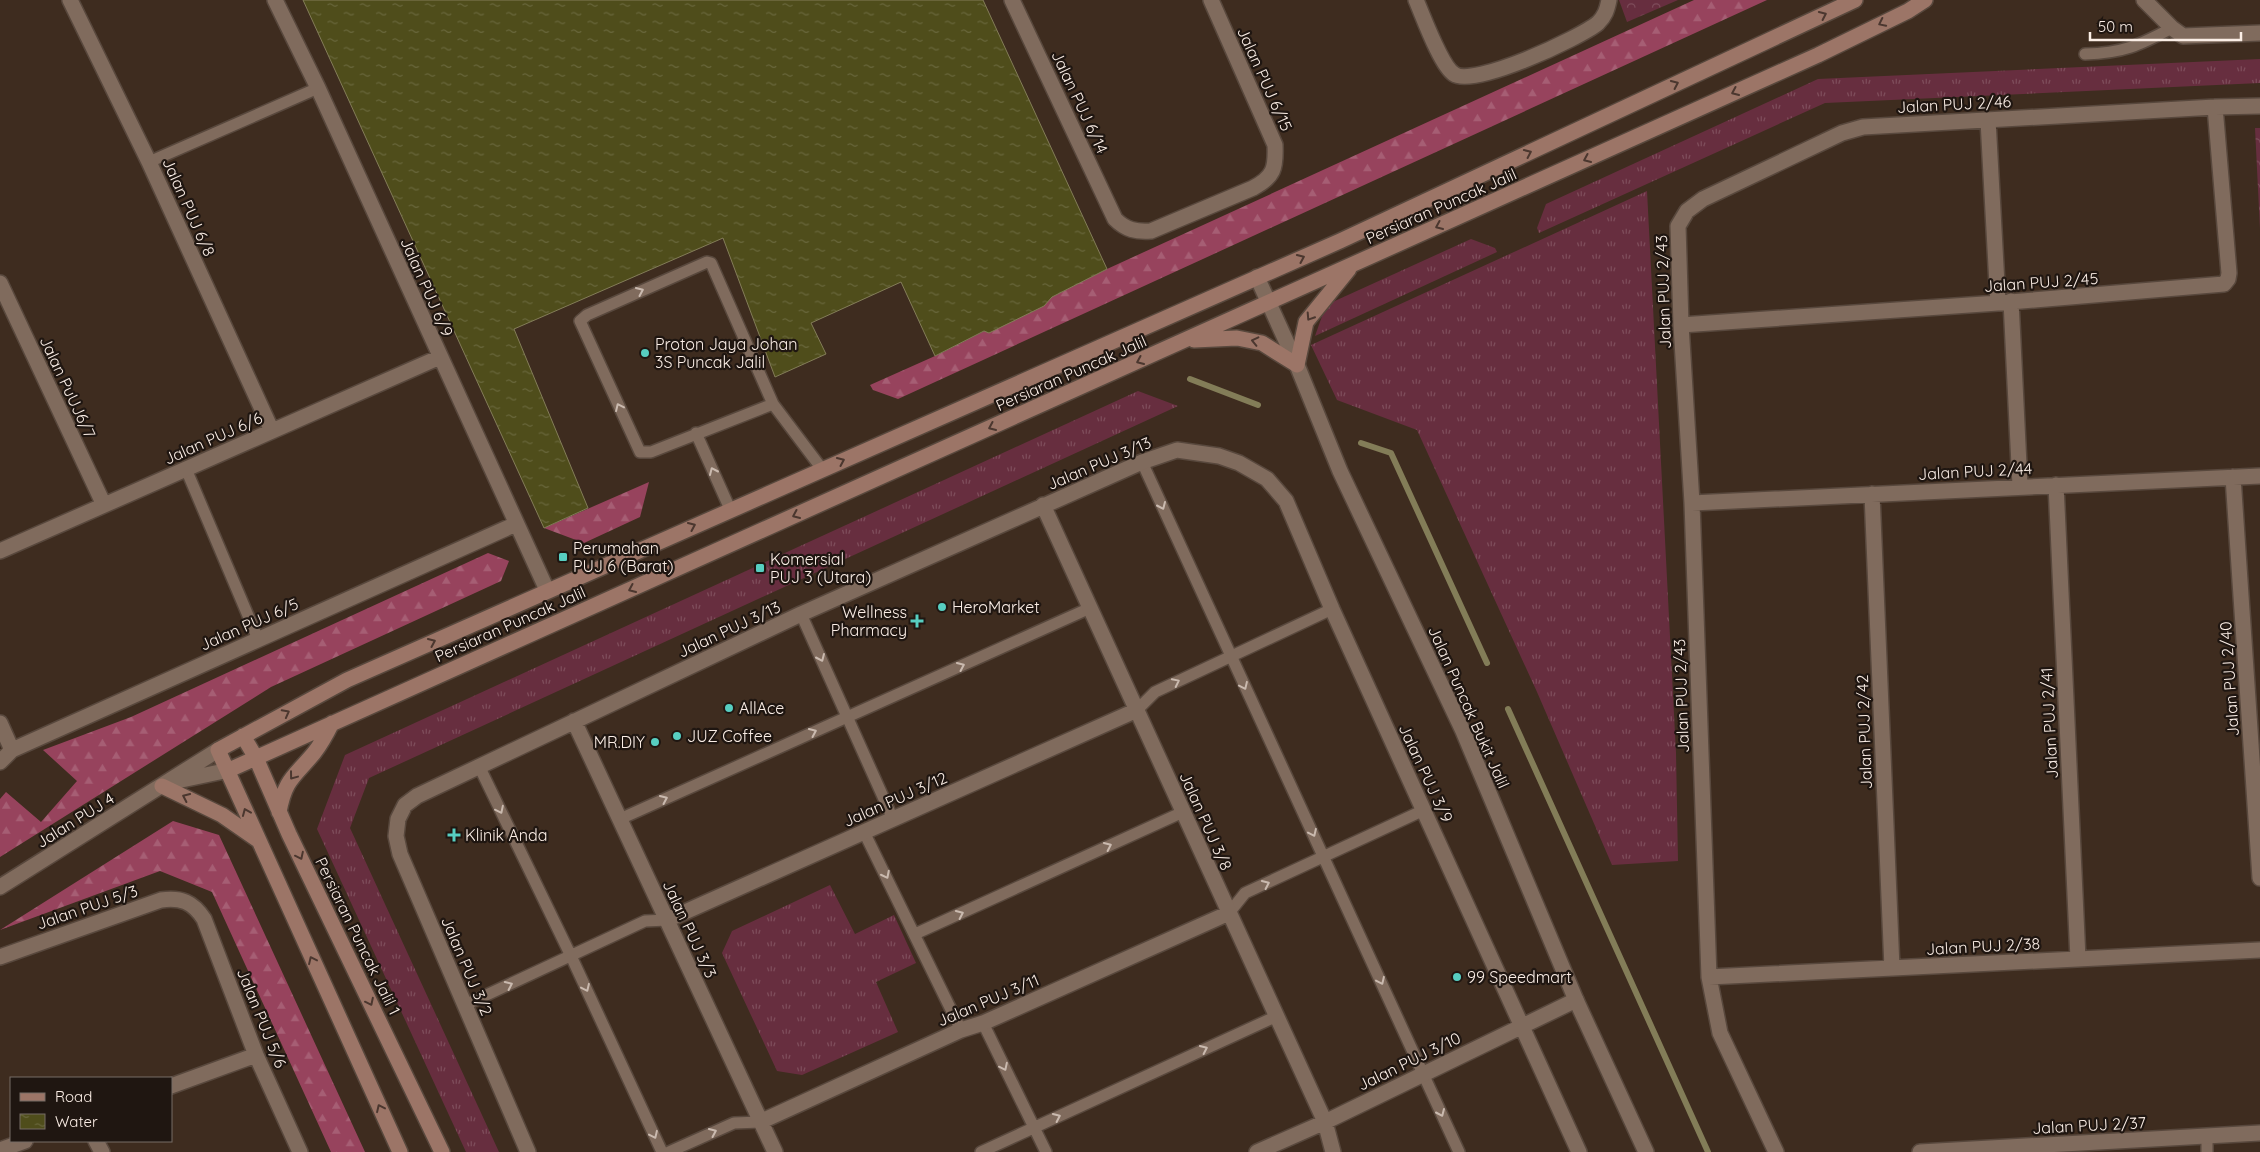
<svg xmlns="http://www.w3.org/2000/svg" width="2260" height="1152" viewBox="0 0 2260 1152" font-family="Quicksand,sans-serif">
<defs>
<pattern id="grass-tufts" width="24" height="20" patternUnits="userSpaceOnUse" patternTransform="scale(1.25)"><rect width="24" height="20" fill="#672e3f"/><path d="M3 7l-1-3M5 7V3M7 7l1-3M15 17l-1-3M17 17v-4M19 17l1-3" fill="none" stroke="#7e4d5b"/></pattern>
<pattern id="forest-firs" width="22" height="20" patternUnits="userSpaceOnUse" patternTransform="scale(1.25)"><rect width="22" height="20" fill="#97435d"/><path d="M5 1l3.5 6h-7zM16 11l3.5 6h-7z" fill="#a65e74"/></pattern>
<pattern id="park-crowns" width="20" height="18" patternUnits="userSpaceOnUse" patternTransform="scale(1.25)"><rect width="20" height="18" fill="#672e3f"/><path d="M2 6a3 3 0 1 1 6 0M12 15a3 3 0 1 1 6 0" fill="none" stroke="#7e4d5b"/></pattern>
<pattern id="water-ripples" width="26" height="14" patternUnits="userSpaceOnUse" patternTransform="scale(1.25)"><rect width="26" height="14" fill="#4f4d1b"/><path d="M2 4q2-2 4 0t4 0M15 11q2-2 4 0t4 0" fill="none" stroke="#69673c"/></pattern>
</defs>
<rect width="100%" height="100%" fill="#3e2c1f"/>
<path fill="url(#grass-tufts)" d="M 2260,59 L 2260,83 L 1825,103 L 1539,233 L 1537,228 L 1546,204 L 1818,79 Z
M 1647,191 L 1676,753 L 1678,861 L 1612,865 L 1537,692 L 1417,430 L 1337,400 L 1311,345 Z
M 1471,239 L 1495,248 L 1497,252 L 1315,336 L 1326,305 Z
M 1138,391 L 1178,406 L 369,778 L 350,828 L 499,1152 L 466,1152 L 317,829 L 345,755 Z
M 830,885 L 855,934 L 894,915 L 916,963 L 876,982 L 898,1032 L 802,1075 L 777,1071 L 722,953 L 732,931 Z"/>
<path fill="url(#forest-firs)" d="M 1694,0 L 1767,0 L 898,399 L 873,390 L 870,385 L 935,356 L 1107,269 Z
M 649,482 L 640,517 L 584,543 L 544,528 Z
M 488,553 L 509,561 L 501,581 L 271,687 L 0,857 L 0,799 L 6,792 L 41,822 L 77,781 L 43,750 L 131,717 Z
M 173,821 L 219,835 L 365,1152 L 331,1152 L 212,892 L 160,871 L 0,930 Z"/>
<path fill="url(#park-crowns)" d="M 1619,0 L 1678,0 L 1627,22 Z
M 2255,128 L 2260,128 L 2260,229 Z"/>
<path fill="url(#water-ripples)" stroke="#837d58" d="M 303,0 L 983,0 L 1107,269 L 1052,297 L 1044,306 L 989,333 L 984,331 L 935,356 L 901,282 L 811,323 L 826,354 L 775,377 L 723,238 L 514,329 L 588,508 L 544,528 Z"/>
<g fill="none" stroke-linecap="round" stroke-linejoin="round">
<path stroke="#837d58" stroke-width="6" d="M 1190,379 L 1258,405
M 1361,443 L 1391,453 L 1487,663
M 1508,709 L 1708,1152"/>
<defs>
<path id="service" d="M 2085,54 C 2123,53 2138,46 2172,28
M 149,162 L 318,88
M 773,404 L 651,452 L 640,452 L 580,321 L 587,315 L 707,262 L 711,263 L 773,404 L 822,469
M 696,433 L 730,509
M 1142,462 L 1459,1152
M 186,469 L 258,639
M 801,614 L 893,819
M 1137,710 L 1155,692 L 1332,609
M 479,766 L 571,956 L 662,1152
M 620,819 L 1090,608
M 864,832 L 961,1030
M 1229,913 L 1245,893 L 1424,810
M 915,934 L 1183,812
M 465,1005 L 645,921 L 667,920
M 983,1023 L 1046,1152
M 2207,1136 L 2207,1152
M 669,1152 L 734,1123 L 760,1122
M 981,1152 L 1277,1016"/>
<path id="minor" d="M 70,0 L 149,162 L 272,431
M 275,0 L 318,88 L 547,590
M 1012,0 L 1115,219 C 1126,230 1136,232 1151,231 L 1253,188 C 1274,177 1276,168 1275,145 L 1211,0
M 1416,0 C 1423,16 1441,66 1454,74 C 1473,88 1580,38 1598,23 C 1605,16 1607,10 1609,0
M 2144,0 L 2172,28 L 2183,36 L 2260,33
M 1988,120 L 1998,303
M 0,283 L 104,505
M 2011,301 L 2020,486
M 1681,325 L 1998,303 L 2224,284 L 2228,279 L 2229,273 L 2215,107
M 2233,477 L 2260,878
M 2056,485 L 2078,959
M 1872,494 L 1892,968
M 1692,503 L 2260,476
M 1043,505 L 1325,1122 L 1333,1152
M 0,551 L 440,357
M 574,721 L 775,1152
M 0,723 L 12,750
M 0,762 L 12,750 L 516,524
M 667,920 L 1137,710
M 0,957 L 161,900 C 181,897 193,902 204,919 L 256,1055 L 300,1152
M 1709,977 L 2260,950
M 171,1086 L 256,1055
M 760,1122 L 961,1030 L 983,1023 L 1229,913
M 96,1141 L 102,1152
M 0,1150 L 25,1141
M 528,1152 L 400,854 L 396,836 L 398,819 L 405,805 L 417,796 L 801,614 L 1142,462 L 1177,450 L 1219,456 L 1239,463 L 1267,479 L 1286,501 L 1332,609 L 1579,1152
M 1257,1152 L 1325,1122 L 1576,1000
M 1776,1152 L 1720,1033 L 1709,977 L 1692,503 L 1681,325 L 1678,226 L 1687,211 L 1703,199 L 1842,133 L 1863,127 L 2215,107 L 2260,106
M 1920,1152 L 2260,1133"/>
<path id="tertiary" d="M 1257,277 L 1297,365 L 1340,471 L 1463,731 L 1576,1000 L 1646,1152
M 177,781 L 229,770
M 0,887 L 218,750"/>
<path id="secondary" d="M 1194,340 L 1237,338 L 1262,343 L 1297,365 L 1306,322 L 1349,269
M 243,736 L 256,758 L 289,834 L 442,1152
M 229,770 L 1818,55 L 1908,11 L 1925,0
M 162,786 L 222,815 L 258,840
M 279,812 C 285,779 294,777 314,753 C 321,744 327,733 332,723
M 400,1152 L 218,750 L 347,680 L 1340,241 L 1855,0"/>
</defs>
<use href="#service" stroke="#58483d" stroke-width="14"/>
<use href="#minor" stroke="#58483d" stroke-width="18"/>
<use href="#tertiary" stroke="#58483d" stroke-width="18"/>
<use href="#secondary" stroke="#58483d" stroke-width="18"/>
<use href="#service" stroke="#806b5d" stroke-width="11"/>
<use href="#minor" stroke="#806b5d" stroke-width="15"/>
<use href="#tertiary" stroke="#806b5d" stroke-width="15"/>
<use href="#secondary" stroke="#9c7567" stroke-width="15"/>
</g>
<defs><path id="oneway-chevron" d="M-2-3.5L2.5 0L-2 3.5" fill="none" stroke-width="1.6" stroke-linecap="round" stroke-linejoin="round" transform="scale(1.25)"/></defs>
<g stroke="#4b372f">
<use href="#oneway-chevron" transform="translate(1823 15) rotate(-25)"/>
<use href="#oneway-chevron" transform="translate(1882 23) rotate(154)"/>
<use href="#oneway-chevron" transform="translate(1675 84) rotate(-25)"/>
<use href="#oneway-chevron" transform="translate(1735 92) rotate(156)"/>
<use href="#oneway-chevron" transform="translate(1528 153) rotate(-25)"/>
<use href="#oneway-chevron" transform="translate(1587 159) rotate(156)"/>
<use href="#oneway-chevron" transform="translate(1439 226) rotate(156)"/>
<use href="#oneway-chevron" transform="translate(1301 258) rotate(-24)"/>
<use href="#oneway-chevron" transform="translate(1310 317) rotate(123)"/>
<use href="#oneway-chevron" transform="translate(1255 341) rotate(-167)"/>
<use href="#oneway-chevron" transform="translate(1140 361) rotate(156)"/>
<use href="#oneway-chevron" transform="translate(992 427) rotate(156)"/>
<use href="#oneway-chevron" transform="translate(841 461) rotate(-24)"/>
<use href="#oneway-chevron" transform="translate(796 515) rotate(156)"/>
<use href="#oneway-chevron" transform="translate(692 526) rotate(-24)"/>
<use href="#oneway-chevron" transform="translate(632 589) rotate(156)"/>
<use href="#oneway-chevron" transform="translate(432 642) rotate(-24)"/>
<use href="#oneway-chevron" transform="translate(286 713) rotate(-28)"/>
<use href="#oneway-chevron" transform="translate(293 776) rotate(127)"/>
<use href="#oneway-chevron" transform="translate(186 797) rotate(-155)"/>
<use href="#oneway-chevron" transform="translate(246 812) rotate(-113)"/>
<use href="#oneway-chevron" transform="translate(300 856) rotate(64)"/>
<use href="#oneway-chevron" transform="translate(312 960) rotate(-115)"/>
<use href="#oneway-chevron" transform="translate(370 1002) rotate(64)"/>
<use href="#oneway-chevron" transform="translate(380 1108) rotate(-115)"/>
</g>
<g stroke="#cabaaf">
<use href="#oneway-chevron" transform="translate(640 291) rotate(-24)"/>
<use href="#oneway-chevron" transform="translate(619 407) rotate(-115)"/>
<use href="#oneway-chevron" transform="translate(713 471) rotate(-114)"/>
<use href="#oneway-chevron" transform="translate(1162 506) rotate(66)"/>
<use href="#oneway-chevron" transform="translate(821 658) rotate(66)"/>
<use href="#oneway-chevron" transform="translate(961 666) rotate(-24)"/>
<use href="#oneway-chevron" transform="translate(1176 682) rotate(-26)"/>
<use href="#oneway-chevron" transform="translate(1244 686) rotate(65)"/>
<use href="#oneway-chevron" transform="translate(813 732) rotate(-24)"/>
<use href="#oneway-chevron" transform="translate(664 799) rotate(-24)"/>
<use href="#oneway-chevron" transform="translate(500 810) rotate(64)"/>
<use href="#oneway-chevron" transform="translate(1313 833) rotate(65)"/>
<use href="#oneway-chevron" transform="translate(1108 846) rotate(-25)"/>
<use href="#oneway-chevron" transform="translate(886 875) rotate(63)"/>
<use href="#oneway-chevron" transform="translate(1266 884) rotate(-25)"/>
<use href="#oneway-chevron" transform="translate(960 914) rotate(-25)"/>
<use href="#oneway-chevron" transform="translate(1381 981) rotate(65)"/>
<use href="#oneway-chevron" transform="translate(509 985) rotate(-25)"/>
<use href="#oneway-chevron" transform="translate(586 988) rotate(65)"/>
<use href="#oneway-chevron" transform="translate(1204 1049) rotate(-25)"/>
<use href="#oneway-chevron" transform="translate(1004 1067) rotate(64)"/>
<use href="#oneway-chevron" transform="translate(1441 1113) rotate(66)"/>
<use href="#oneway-chevron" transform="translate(1057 1117) rotate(-25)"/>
<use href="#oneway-chevron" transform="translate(713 1132) rotate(-24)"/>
<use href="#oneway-chevron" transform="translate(654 1135) rotate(65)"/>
</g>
<g fill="#57cec1" stroke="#1f1611" stroke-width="2">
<circle cx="645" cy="353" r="5"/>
<rect x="558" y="552" width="10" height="10" rx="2.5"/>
<rect x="755" y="563" width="10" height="10" rx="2.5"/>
<circle cx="942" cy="607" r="5"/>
<path d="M914.5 613.5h5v5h5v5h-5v5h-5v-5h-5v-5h5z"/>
<circle cx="729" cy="708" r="5"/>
<circle cx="677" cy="736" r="5"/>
<circle cx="655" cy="742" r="5"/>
<path d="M451.5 827.5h5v5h5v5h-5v5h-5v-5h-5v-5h5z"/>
<circle cx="1457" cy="977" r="5"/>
</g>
<g text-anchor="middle" stroke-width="4.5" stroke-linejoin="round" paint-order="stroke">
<g font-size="16" fill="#fbeee6" stroke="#1f1611">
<text transform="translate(1265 79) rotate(66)" y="6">Jalan PUJ 6/15</text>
<text transform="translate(1080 102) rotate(65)" y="6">Jalan PUJ 6/14</text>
<text transform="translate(1954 104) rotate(-3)" y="6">Jalan PUJ 2/46</text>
<text transform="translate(1441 206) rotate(-24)" y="6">Persiaran Puncak Jalil</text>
<text transform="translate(189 207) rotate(66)" y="6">Jalan PUJ 6/8</text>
<text transform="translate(2041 282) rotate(-4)" y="6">Jalan PUJ 2/45</text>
<text transform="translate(427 287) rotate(66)" y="6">Jalan PUJ 6/9</text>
<text transform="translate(1663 292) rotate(-92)" y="6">Jalan PUJ 2/43</text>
<text transform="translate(1071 373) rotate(-24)" y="6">Persiaran Puncak Jalil</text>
<text transform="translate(68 387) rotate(65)" y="6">Jalan PuUJ6/7</text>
<text transform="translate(213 438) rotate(-24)" y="6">Jalan PUJ 6/6</text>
<text transform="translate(1099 463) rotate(-23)" y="6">Jalan PUJ 3/13</text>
<text transform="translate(1975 471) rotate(-3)" y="6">Jalan PUJ 2/44</text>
<text transform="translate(249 624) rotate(-24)" y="6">Jalan PUJ 6/5</text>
<text transform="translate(510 624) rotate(-24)" y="6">Persiaran Puncak Jalil</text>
<text transform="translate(729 629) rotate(-25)" y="6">Jalan PUJ 3/13</text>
<text transform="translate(2229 679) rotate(-94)" y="6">Jalan PUJ 2/40</text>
<text transform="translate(1681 696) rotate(-92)" y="6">Jalan PUJ 2/43</text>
<text transform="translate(1469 707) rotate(66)" y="6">Jalan Puncak Bukit Jalil</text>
<text transform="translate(2049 723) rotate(-93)" y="6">Jalan PUJ 2/41</text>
<text transform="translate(1864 732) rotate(-92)" y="6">Jalan PUJ 2/42</text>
<text transform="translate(1426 773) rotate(65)" y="6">Jalan PUJ 3/9</text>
<text transform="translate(895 799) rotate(-24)" y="6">Jalan PUJ 3/12</text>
<text transform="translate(75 820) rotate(-32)" y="6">Jalan PUJ 4</text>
<text transform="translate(1206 821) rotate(66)" y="6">Jalan PUJ 3/8</text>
<text transform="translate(87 907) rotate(-19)" y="6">Jalan PUJ 5/3</text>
<text transform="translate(690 929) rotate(65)" y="6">Jalan PUJ 3/3</text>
<text transform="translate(358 936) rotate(64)" y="6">Persiaran Puncak Jalil 1</text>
<text transform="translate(1983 946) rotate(-3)" y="6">Jalan PUJ 2/38</text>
<text transform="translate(467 966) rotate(67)" y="6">Jalan PUJ 3/2</text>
<text transform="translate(988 1000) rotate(-23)" y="6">Jalan PUJ 3/11</text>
<text transform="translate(262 1018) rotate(68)" y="6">Jalan PUJ 5/6</text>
<text transform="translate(1409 1061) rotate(-26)" y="6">Jalan PUJ 3/10</text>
<text transform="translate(2089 1125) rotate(-3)" y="6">Jalan PUJ 2/37</text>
</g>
<g font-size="16" fill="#fbeee6" stroke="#1f1611" text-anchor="start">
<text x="655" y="350">Proton Jaya Johan<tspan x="655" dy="18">3S Puncak Jalil</tspan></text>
<text x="573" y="554">Perumahan<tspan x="573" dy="18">PUJ 6 (Barat)</tspan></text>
<text x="770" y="565">Komersial<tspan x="770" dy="18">PUJ 3 (Utara)</tspan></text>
<text x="952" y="613">HeroMarket</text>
<text x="907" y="618" text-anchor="end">Wellness<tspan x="907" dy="18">Pharmacy</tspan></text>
<text x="739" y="714">AllAce</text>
<text x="687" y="742">JUZ Coffee</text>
<text x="645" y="748" text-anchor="end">MR.DIY</text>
<text x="465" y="841">Klinik Anda</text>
<text x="1467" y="983">99 Speedmart</text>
</g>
</g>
<rect x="10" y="1077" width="162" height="65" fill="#1f1611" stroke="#776c66"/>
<rect x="20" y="1093" width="25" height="8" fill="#9c7567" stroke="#776c66"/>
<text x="55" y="1102" font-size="15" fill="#fbeee6">Road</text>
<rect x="20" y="1114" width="25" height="15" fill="url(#water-ripples)" stroke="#776c66"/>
<text x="55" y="1127" font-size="15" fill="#fbeee6">Water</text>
<path d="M2090 32v8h151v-8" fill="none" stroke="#fbeee6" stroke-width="2.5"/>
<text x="2098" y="32" font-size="15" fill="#fbeee6" stroke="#1f1611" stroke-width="4" paint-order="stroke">50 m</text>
</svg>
